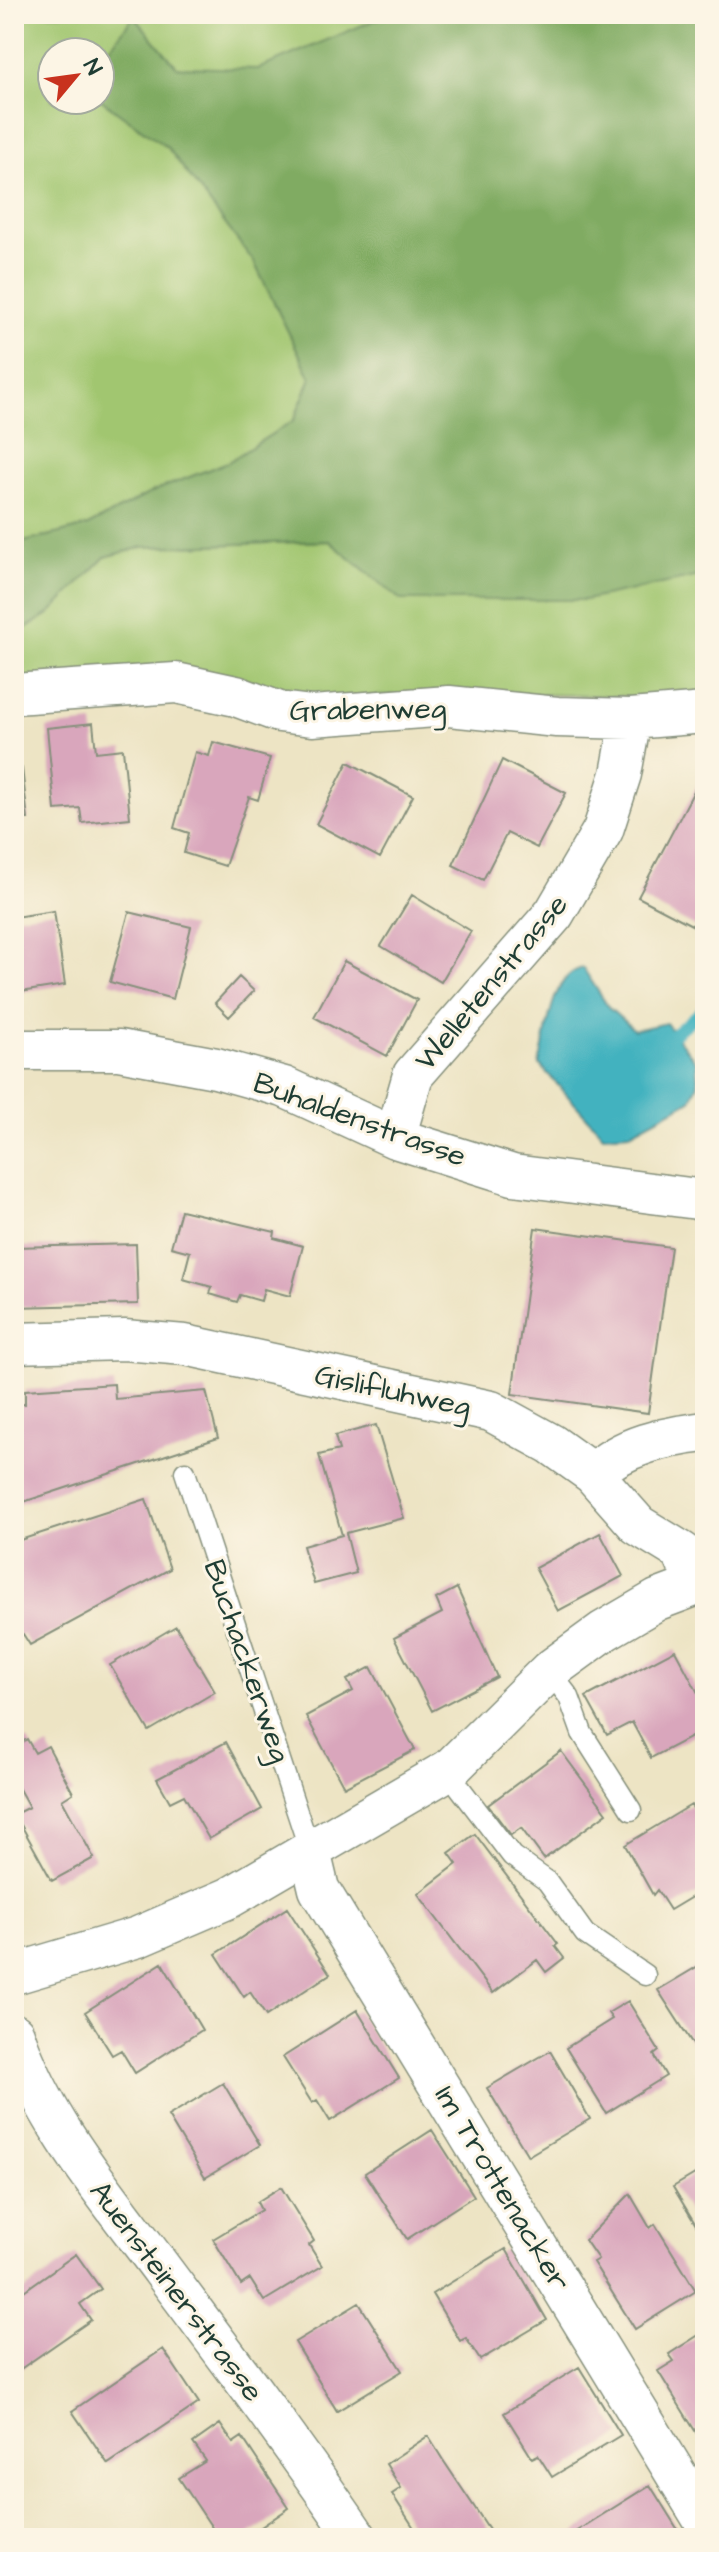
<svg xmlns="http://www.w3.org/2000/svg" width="719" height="2552" viewBox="0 0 719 2552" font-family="'Architects Daughter',sans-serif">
<rect width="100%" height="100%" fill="#fcf5e5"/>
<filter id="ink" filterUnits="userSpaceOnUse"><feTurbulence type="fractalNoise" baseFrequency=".0125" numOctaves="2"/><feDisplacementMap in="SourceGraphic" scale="16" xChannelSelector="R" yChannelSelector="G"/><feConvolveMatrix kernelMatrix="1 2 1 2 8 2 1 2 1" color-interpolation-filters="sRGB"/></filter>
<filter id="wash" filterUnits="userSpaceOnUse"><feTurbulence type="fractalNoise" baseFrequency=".006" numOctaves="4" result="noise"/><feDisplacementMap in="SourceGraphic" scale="32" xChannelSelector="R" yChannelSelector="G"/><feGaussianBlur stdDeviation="1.8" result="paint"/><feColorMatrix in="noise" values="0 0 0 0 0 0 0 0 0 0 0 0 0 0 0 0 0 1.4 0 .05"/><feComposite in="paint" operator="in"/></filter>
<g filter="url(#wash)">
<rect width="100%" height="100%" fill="#ede4c4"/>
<path fill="#a1c670" stroke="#608252" stroke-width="2" d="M 14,14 L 389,14 L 258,70 L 177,67 L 134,16 L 100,61 L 100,52 L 52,52 L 52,100 L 100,99 L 168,148 L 254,262 L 311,378 L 294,420 L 228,462 L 154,491 L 88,526 L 24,542 L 14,552 Z
M 329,541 L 401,600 L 705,575 L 705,698 L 459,693 L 310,698 L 256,687 L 14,682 L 14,635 L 49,614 L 105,557 L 143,547 Z"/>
<path fill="#80ab62" stroke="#50744b" stroke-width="2" d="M 389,14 L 705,14 L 705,575 L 585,600 L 401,600 L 329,541 L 143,547 L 105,557 L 49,614 L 14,635 L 14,552 L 24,542 L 88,526 L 154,491 L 228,462 L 294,420 L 311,378 L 254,262 L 168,148 L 100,99 L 100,61 L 134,16 L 177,67 L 258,69 Z"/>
<path fill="#43b2bf" stroke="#31787a" stroke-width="2" d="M 583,968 L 609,1008 L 634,1030 L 666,1023 L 696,1062 L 698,1084 L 691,1100 L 630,1133 L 603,1135 L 539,1064 C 547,1036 550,974 583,968 Z"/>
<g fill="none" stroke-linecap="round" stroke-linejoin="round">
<path stroke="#43b2bf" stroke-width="12" d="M 674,1034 L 705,1008"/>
</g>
<g id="blocks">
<path fill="#d9a6bc" d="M 93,723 L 96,752 L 123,749 L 130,818 L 82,823 L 80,808 L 55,810 L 47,728 Z
M 213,742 L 270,758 L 258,800 L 249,797 L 225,866 L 184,853 L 189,833 L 174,828 L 195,752 L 209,756 Z
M 502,760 L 566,793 L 537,848 L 507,833 L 483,880 L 453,865 Z
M 348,762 L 413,796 L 380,858 L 316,824 Z
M 14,768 L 22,768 L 28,819 L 22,819 L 23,827 L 14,828 Z
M 705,770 L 705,932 L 638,897 Z
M 412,895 L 471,931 L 441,982 L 381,946 Z
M 54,911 L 65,985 L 14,993 L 14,917 Z
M 129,912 L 191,927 L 173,999 L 110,982 Z
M 344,961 L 417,1000 L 387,1056 L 314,1017 Z
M 239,977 L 254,991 L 229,1017 L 215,1003 Z
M 181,1210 L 275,1232 L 274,1238 L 303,1246 L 290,1296 L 264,1289 L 261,1301 L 240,1295 L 237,1302 L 210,1294 L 212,1287 L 183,1279 L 190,1252 L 171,1247 Z
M 535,1228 L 671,1247 L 648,1413 L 512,1394 Z
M 136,1244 L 138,1304 L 14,1307 L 14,1247 Z
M 114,1384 L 115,1399 L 206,1391 L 218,1438 L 14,1505 L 14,1405 L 25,1404 L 25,1390 Z
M 376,1425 L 404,1518 L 346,1533 L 356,1573 L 314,1584 L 303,1546 L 342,1535 L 319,1455 L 339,1450 L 335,1436 Z
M 146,1499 L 170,1569 L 30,1645 L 23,1634 L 14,1639 L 14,1542 Z
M 600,1533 L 623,1576 L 558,1611 L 535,1568 Z
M 457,1588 L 497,1677 L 432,1711 L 394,1638 L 442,1613 L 436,1599 Z
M 176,1626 L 215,1692 L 149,1731 L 110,1665 Z
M 675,1650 L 705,1706 L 705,1730 L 651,1758 L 632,1722 L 607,1735 L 586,1697 Z
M 371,1667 L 415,1750 L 344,1787 L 306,1716 L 353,1691 L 347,1680 Z
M 27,1739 L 35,1753 L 48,1746 L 73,1793 L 62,1800 L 94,1858 L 52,1881 L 15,1814 L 29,1807 L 14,1780 L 14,1746 Z
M 226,1742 L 262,1809 L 209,1839 L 184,1795 L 170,1802 L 157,1779 Z
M 561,1751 L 607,1813 L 544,1859 L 521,1828 L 511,1835 L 488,1805 Z
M 691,1805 L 705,1828 L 705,1889 L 670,1910 L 657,1890 L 653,1895 L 625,1845 Z
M 475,1834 L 558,1944 L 555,1946 L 564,1958 L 546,1972 L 537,1960 L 493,1993 L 418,1894 L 457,1864 L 449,1853 Z
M 287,1908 L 330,1974 L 266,2016 L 250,1992 L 244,1997 L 216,1954 Z
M 705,1962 L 705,2063 L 658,1990 Z
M 162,1963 L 202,2030 L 135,2073 L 121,2050 L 112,2055 L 85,2012 Z
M 628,2001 L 659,2051 L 654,2055 L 666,2076 L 606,2113 L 566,2048 L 612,2019 L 608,2013 Z
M 357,2010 L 399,2078 L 330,2121 L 317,2100 L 312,2103 L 283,2057 Z
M 550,2051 L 590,2119 L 528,2156 L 487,2088 Z
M 223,2083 L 260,2145 L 205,2178 L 168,2116 Z
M 432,2130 L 474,2196 L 407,2239 L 365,2173 Z
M 705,2168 L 705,2240 L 673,2187 Z
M 281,2187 L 314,2241 L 309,2245 L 322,2266 L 264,2301 L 250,2279 L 241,2285 L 213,2239 L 261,2210 L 257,2202 Z
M 630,2194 L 650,2228 L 655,2224 L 696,2291 L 635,2329 L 593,2262 L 598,2259 L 585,2240 Z
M 506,2249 L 547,2320 L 480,2360 L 466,2338 L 460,2341 L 432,2294 Z
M 76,2254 L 101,2289 L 80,2304 L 91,2320 L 16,2372 L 14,2298 Z
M 359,2303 L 402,2371 L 337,2411 L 295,2342 Z
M 705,2331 L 705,2430 L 697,2434 L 658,2371 L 674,2361 L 669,2354 Z
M 163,2349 L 199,2403 L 108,2464 L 72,2411 Z
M 579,2367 L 621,2435 L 552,2477 L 538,2455 L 532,2458 L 504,2413 Z
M 220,2424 L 233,2443 L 242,2437 L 289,2508 L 245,2538 L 219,2538 L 179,2478 L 206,2461 L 193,2443 Z
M 428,2436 L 443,2460 L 495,2538 L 413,2538 L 411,2535 L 416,2531 L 392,2494 L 401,2488 L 386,2464 Z
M 650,2485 L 683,2538 L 578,2538 L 575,2532 Z"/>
</g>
</g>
<g filter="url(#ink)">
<use href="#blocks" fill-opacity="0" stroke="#86907c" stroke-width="2"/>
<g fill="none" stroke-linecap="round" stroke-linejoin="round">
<defs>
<path id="lane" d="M 185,1472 L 310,1851
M 549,1671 L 569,1697 L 582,1733 L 631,1810
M 450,1769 L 460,1788 L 512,1856 L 547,1881 L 585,1934 L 645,1975"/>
<path id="street" d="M 14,694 L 176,683 L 236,696 L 279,712 L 312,716 L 449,706 L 557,717 L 631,719 L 705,713
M 14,1050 L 119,1050 L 216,1068 L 284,1087 L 395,1138 L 513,1175 L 705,1200
M 395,1138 L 413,1075 L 554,914 L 603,830 L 621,774 L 631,719
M 14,1343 L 124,1340 L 185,1345 L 491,1411 L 551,1444 L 593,1474 L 638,1525 L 682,1552 L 695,1583
M 593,1474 C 622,1445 665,1437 705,1432
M 310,1851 L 319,1889 L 705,2522
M 14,1974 L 138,1937 L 229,1898 L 450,1769 L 549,1671 L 604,1631 L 657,1600 L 705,1582
M 14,2034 C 44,2123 108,2197 163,2271 C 229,2359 295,2447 357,2538"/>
</defs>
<use href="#lane" stroke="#86907c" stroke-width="23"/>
<use href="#street" stroke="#86907c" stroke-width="43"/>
<use href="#lane" stroke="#fff" stroke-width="20"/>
<use href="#street" stroke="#fff" stroke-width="40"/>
</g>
</g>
<g text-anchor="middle" stroke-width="6" stroke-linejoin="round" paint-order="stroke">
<g font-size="30" fill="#1f3d34" stroke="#fcf5e5">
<text transform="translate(368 709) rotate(-1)" y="10">Grabenweg</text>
<text transform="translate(491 982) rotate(-50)" y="10">Welletenstrasse</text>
<text transform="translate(360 1119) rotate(20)" y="10">Buhaldenstrasse</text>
<text transform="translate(393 1390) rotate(12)" y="10">Gislifluhweg</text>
<text transform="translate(248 1661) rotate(71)" y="10">Buchackerweg</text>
<text transform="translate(503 2188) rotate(59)" y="10">Im Trottenacker</text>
<text transform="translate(177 2291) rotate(53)" y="10">Auensteinerstrasse</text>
</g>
</g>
<rect width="719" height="2552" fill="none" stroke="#fcf5e5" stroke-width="48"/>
<g transform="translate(76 76) rotate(61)"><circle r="38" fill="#fcf5e5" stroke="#a4ab9e" stroke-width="2"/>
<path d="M0-6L14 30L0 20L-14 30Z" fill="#c8321e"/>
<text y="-12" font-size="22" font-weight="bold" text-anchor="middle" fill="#1f3d34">N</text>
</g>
</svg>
